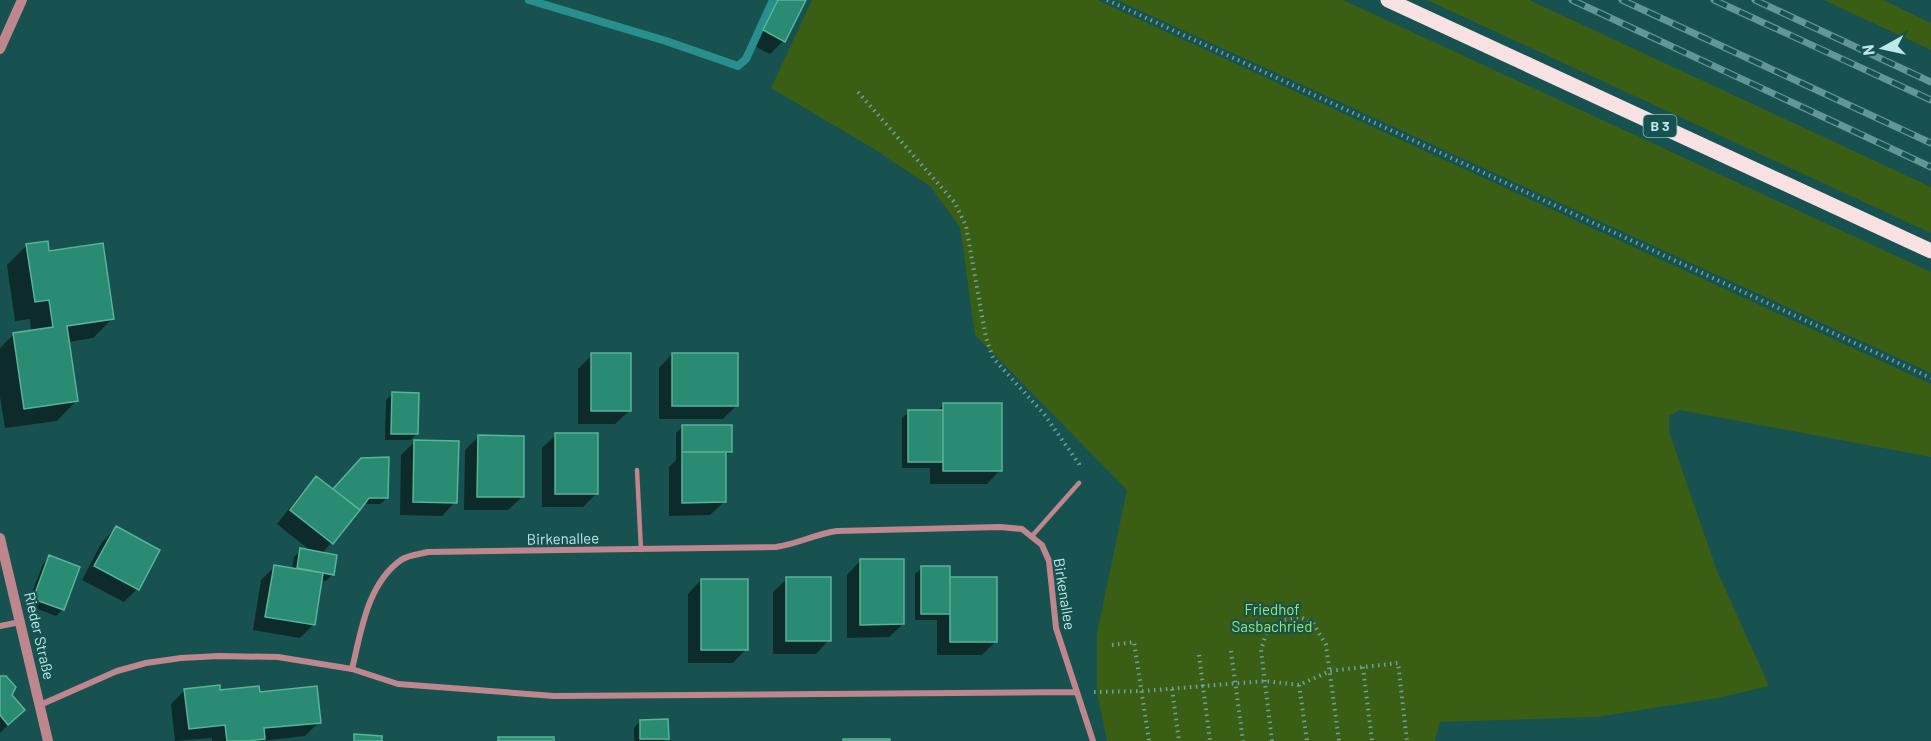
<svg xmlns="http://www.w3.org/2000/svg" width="1931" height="741" viewBox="0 0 1931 741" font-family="Barlow,sans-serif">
<rect width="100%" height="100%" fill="#175250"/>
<path fill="#3b5e15" d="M 812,0 L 1097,0 L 1931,384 L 1931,457 L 1680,410 L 1669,416 L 1669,432 L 1717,571 L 1769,686 L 1717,698 L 1596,717 L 1440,722 L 1435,741 L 1107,741 L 1097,692 L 1097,633 L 1127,490 L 975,335 L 960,227 L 930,186 L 874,149 L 771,88 Z
M 1117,0 L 1343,0 L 1931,272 L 1931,373 Z
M 1427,0 L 1529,0 L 1931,187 L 1931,233 Z
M 1824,0 L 1883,0 L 1931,23 L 1931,50 Z"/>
<path fill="#0007" d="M 773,0 L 804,0 L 783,41 L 770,54 L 750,44 Z
M 27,245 L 48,253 L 112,319 L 93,338 L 68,342 L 76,401 L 57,421 L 5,428 L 0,397 L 0,348 L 14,334 L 31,332 L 30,319 L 15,321 L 7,265 Z
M 672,354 L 737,405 L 723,419 L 659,419 L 659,368 Z
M 592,355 L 629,411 L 615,424 L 578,424 L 578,369 Z
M 393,394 L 417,434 L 410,440 L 385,440 L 386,400 Z
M 944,404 L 1000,470 L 987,484 L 930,484 L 930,468 L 902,468 L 902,418 L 909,411 L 937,411 Z
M 683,426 L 731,451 L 724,458 L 724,502 L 710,515 L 669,516 L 669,467 L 676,460 L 676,433 Z
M 556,435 L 597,493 L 583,507 L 542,507 L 542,448 Z
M 478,437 L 522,497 L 508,510 L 464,510 L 465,450 Z
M 415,441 L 455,502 L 442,516 L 400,515 L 401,455 Z
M 354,466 L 387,498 L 380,504 L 362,504 L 322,554 L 333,574 L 326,581 L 321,580 L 314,624 L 300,638 L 253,630 L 261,580 L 275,566 L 292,569 L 294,557 L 301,550 L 312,552 L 277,524 L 303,491 L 317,478 L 333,491 Z
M 116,528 L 137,589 L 124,602 L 82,580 L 102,542 Z
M 49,557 L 63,609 L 56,616 L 27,605 L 43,564 Z
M 860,561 L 903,624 L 889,637 L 847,638 L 847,575 Z
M 922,568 L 949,581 L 996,641 L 982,655 L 937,655 L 937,620 L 915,620 L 915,574 Z
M 787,579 L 829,640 L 816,654 L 773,654 L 773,592 Z
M 701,580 L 746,649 L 733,663 L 688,663 L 688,594 Z
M 0,677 L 10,696 L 23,710 L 0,733 Z
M 185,690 L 259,693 L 319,722 L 305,736 L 261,741 L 212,741 L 212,738 L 175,741 L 171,704 Z
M 640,721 L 667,738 L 664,741 L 626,741 L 634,741 L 634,728 Z"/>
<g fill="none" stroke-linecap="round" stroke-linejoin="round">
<path stroke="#288f8d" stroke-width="8" d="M 529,0 L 666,41 L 738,66 L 746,59 L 773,0"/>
</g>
<path fill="#298b72" stroke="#58b49a" stroke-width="1.5" d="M 778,0 L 806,0 L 785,42 L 763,30 Z
M 48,241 L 49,251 L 103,243 L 114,319 L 67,326 L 78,401 L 24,409 L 13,333 L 53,327 L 49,300 L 35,302 L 26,244 Z
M 591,353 L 631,353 L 631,411 L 591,411 Z
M 672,353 L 738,353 L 738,406 L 672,406 Z
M 392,392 L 419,393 L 418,434 L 391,434 Z
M 943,403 L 1002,403 L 1002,471 L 943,471 Z
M 908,410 L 943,410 L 943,462 L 908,462 Z
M 682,425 L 732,425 L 732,452 L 682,452 Z
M 555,433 L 598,433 L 598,494 L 555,494 Z
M 478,435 L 524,436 L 524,497 L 477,497 Z
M 414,440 L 459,441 L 457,503 L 413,502 Z
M 682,452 L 726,452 L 726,502 L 682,503 Z
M 389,457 L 388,498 L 369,498 L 360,510 L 333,489 L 361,458 Z
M 316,476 L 360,510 L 333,544 L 290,510 Z
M 116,526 L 160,550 L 139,590 L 94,566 Z
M 300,548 L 337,555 L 334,575 L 297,568 Z
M 49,555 L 80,567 L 64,610 L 33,599 Z
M 860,559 L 904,559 L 904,624 L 860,625 Z
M 274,565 L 323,573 L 315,625 L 265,617 Z
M 921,566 L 950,566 L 950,614 L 921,614 Z
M 786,577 L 831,577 L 831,641 L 786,641 Z
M 950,577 L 997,577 L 997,642 L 950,642 Z
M 701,579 L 748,579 L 748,650 L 701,650 Z
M 0,676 L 6,676 L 16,687 L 12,695 L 25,710 L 8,725 L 0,715 Z
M 220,685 L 220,690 L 259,686 L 260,692 L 317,686 L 321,723 L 264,728 L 265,739 L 247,741 L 227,741 L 225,725 L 189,729 L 184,689 Z
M 668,719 L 669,739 L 640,739 L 640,720 Z
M 354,734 L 382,736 L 382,741 L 354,741 Z
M 498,737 L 554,737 L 554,741 L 498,741 Z
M 843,739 L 890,739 L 890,741 L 843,741 Z"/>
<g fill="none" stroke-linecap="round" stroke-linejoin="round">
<path stroke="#6fa3a1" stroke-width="4" stroke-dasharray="1.5 4.5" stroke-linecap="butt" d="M 1107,0 L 1931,378
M 858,92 L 955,203 L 966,226 L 986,338 L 993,358 L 1044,414 L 1079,464 L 1079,468
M 1112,645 L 1134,642 L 1149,741
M 1231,651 L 1243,741
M 1199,655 L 1210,741
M 1363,667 L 1372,741
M 1299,685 L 1307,741
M 1172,689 L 1179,741
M 1094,692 L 1143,691 L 1265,681 L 1299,685 L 1330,671 L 1398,663 L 1407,741
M 1272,741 L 1261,650 L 1266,634 L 1284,620 L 1300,617 L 1313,623 L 1326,645 L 1339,741"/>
<path stroke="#be878d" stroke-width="4.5" d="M 637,470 L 641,550
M 1032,536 L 1079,483"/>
<path stroke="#be878d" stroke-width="6" d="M 0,626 L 20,622
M 352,669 C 361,632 367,584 401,560 C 408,555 420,554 428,552 L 776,547 C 798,544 815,534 837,531 L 1000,527 L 1022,529 L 1042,545 L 1049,561 L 1056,628 L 1093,741
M 40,705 L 117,671 L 146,663 L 181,658 L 219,656 L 278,657 L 352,669 L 398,684 L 554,696 L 1076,692"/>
<path stroke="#be878d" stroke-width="10" d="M 0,49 L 22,0
M 0,538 L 48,741"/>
<path stroke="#f8e1e3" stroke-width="15" d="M 1388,0 L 1931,251"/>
<defs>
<path id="rail" d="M 1572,0 L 1931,167
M 1622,0 L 1931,143
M 1714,0 L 1931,100
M 1755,0 L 1931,82"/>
</defs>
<use href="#rail" stroke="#619795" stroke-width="7"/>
<use href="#rail" stroke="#175250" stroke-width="4.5" stroke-dasharray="14" stroke-linecap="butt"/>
</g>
<g text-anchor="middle" stroke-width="4.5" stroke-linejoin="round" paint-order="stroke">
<rect fill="#175250" stroke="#8abcba" stroke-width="1.5" x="1643.5" y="115" width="33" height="22" rx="4.5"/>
<g font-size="14" font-weight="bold" fill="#bbeae8">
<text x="1660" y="131">B 3</text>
</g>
<g font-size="15" fill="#bbeae8" stroke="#175250">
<text transform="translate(563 539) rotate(-1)" y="5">Birkenallee</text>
<text transform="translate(1064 594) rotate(81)" y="5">Birkenallee</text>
<text transform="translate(39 636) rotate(77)" y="5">Rieder Straße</text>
</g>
<g font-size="15" fill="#a0e65f" stroke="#175250">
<text x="1272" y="615">Friedhof<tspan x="1272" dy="17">Sasbachried</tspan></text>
</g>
</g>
<g transform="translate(1883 48) rotate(262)" stroke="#175250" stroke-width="4.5" paint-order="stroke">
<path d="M0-4.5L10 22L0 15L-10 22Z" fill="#bbeae8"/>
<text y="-9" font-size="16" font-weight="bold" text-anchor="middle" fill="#bbeae8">N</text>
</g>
</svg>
